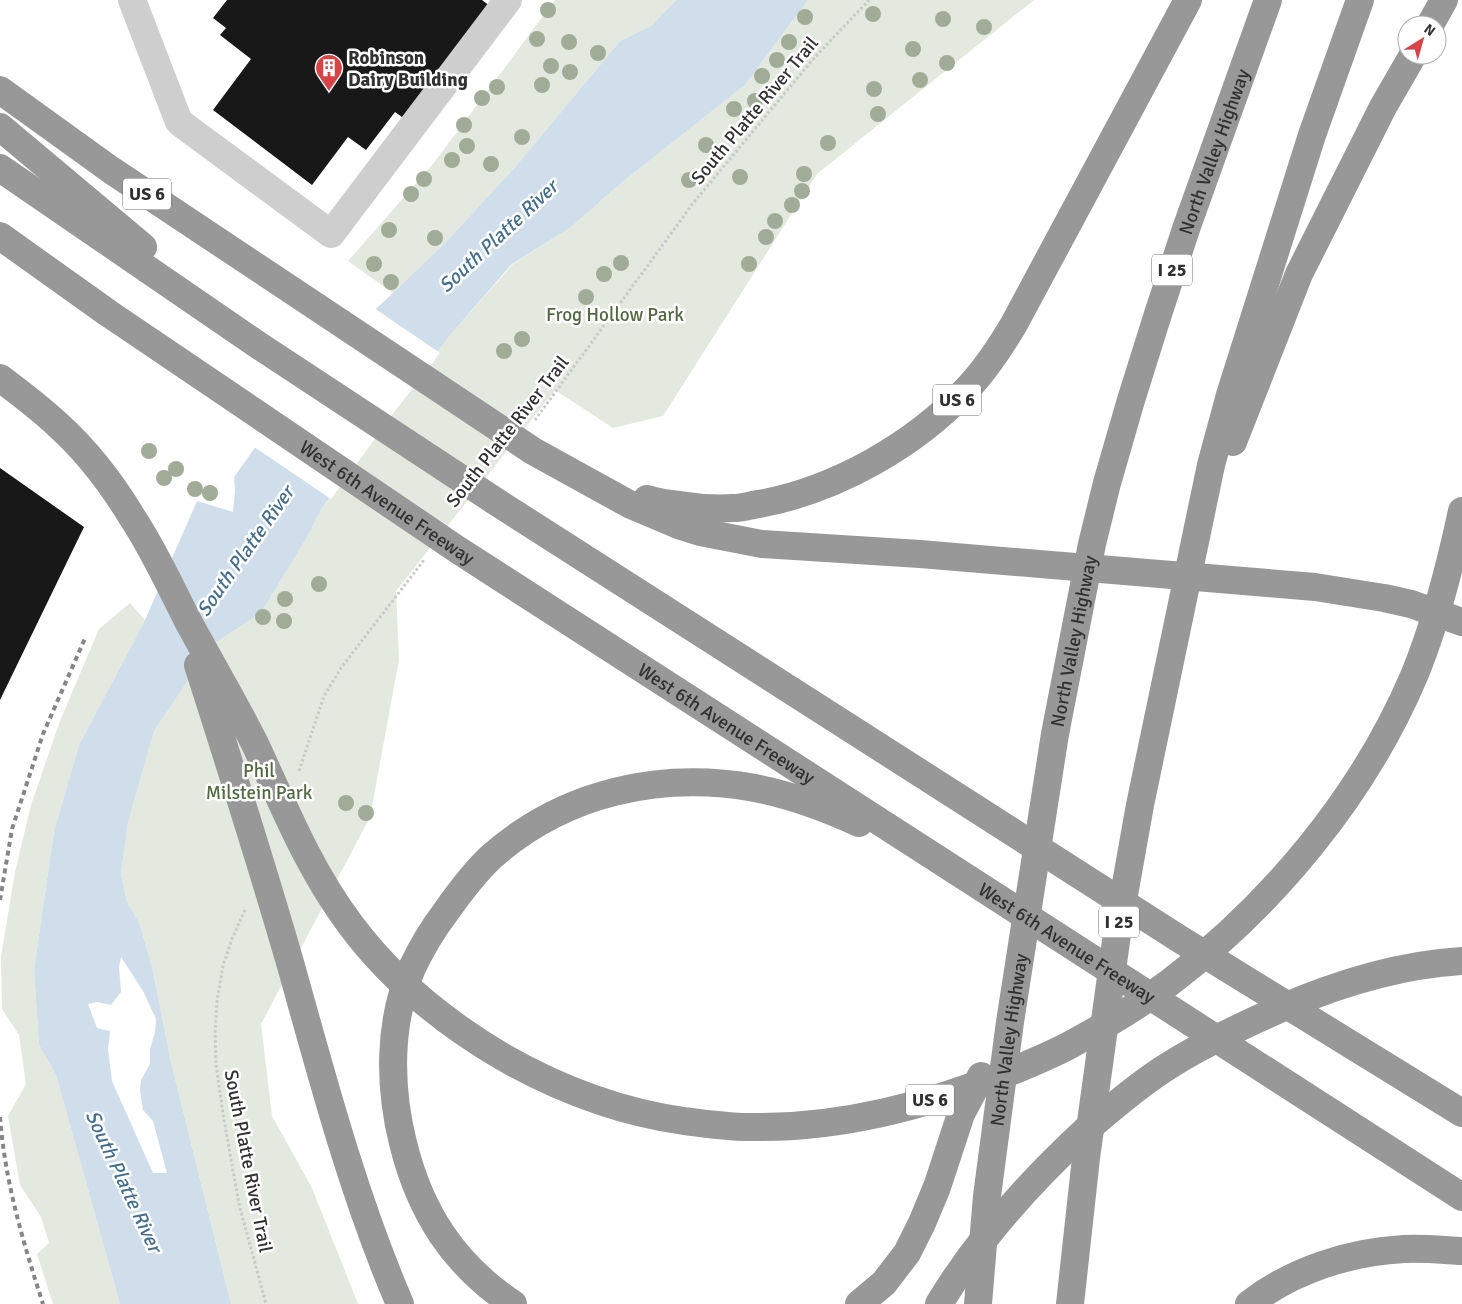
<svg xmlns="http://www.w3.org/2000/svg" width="1462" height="1304" viewBox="0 0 1462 1304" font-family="Signika,sans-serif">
<rect width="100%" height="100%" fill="#fff"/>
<path fill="#e3e9de" d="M 555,0 L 676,0 L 651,26 L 620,41 L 516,166 L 445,243 L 393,293 L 348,261 L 433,164 Z
M 808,0 L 1034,0 L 817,174 L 663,416 L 613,428 L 555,390 L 396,591 L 399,660 L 370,817 L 261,1024 L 272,1116 L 312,1188 L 358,1304 L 231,1304 L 171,1062 L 152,966 L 139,922 L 127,902 L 121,874 L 128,823 L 154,731 L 212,645 L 261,613 L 306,539 L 322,508 L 393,409 L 451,334 L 513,264 L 570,228 L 620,184 L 745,85 Z
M 130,603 L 145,620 L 79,745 L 54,831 L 34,970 L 39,1045 L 56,1075 L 120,1304 L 53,1304 L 37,1254 L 49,1243 L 41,1217 L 20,1185 L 8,1116 L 26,1084 L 19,1035 L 2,1009 L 1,957 L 15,872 L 31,805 L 60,721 L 99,629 Z"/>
<path fill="#cfdeea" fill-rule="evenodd" d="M 676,0 L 808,0 L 745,85 L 620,184 L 570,228 L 512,264 L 451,334 L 393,409 L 322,508 L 306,539 L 261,613 L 212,645 L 154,731 L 128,823 L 121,874 L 127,902 L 139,922 L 152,966 L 171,1062 L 231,1304 L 120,1304 L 56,1075 L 39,1045 L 34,970 L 54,831 L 79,745 L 145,620 L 197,501 L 233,512 L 235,491 L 234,477 L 311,369 L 393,293 L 445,243 L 516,166 L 620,41 L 651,26 ZM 121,957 L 143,991 L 156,1019 L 155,1032 L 150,1049 L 150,1064 L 141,1080 L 140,1090 L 143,1110 L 153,1121 L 167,1173 L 153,1173 L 112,1081 L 108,1050 L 110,1031 L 97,1028 L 88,1004 L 97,1002 L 111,1005 L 121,992 L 119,967 Z"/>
<path fill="#fff" d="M 374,308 L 440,353 L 395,411 L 331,499 L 253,446 L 310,367 Z"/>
<path fill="#181818" d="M 227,0 L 482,0 L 490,6 L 409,122 L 395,112 L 366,150 L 348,137 L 312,185 L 213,110 L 251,59 L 220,35 L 226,28 L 213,18 Z
M 0,468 L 84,527 L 0,700 Z"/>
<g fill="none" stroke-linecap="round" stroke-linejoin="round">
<path stroke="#c8c8c8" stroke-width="3" stroke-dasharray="2.5 2.5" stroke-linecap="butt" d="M 535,420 L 694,202 L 815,57 L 869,0
M 299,771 L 324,696 L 341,668 L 424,560
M 245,910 L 232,939 L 223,966 L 217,1001 L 215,1033 L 216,1065 L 223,1114 L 239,1204 L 266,1304"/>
<path stroke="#cecece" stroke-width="28" d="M 132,0 L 179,122 L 331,234 L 508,0"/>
<g stroke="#989898" stroke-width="28">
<path d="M 1430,25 L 1444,0"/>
<path d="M 0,90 L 111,170 L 533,451 L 629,504 L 681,526 L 700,532 L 762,544 L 920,554 L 1315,587 L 1384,598 L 1411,604 L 1462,622"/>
<path d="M 0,127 L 143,247"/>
<path d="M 0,168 L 258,345 L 495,501 L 1178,938 L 1462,1113"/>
<path id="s1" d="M 0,236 L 108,313 L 458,550 L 1462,1197"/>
<path d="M 0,378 C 20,393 40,408 58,425 C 87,451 112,484 132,517 C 154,550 170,586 188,621 C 210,662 234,702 255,744 C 284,806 308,868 350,924 C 390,978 445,1023 503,1057 C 559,1089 620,1112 684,1121 C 706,1124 727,1127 749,1127 C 839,1129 927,1106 1010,1072 C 1029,1064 1049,1056 1068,1046 C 1103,1027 1137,1007 1169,983 C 1272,905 1363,796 1414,676 C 1436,623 1450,567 1462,511"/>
<path d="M 1233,442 L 1299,274 L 1383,107 L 1413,55"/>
<path d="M 647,499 C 658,503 669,504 680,505 C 698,508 716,509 733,508 C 742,508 751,505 759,504 C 836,490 915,445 968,388 C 986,369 1001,346 1014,324 L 1188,0"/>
<path d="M 198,665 C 230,765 262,865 291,966 C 323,1080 353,1195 400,1304"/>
<path d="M 513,1304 C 453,1264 420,1212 403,1143 C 389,1087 388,1022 412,968 C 421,949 432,930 445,913 C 459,893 473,874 491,857 C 564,792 661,771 755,788 C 791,795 826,808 859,823"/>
<path d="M 859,1304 L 884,1283 L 907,1253 L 922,1223 L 937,1187 L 961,1114 L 981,1076"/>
<path d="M 939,1304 C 978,1239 1030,1182 1085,1131 C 1110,1109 1135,1088 1162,1070 C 1197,1047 1235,1029 1273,1012 C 1333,985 1396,965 1462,961"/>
<path id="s2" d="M 978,1304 L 987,1196 L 1010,1022 L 1055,734 L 1092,544 L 1107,483 L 1131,400 L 1158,314 L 1187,226 L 1268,0"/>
<path d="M 1070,1304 L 1086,1158 L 1117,934 L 1140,805 L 1211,465 L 1230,395 L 1312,135 L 1360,0"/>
<path d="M 1249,1304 C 1293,1270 1349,1252 1404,1249 C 1423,1248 1443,1250 1462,1251"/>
</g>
<path stroke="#868686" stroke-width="4" stroke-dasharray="5 4" stroke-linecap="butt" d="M 0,900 L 12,829 L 43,734 L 86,636
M 0,1117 C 5,1182 23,1242 43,1304"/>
</g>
<g fill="#a0ac97">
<circle cx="548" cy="10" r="8"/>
<circle cx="873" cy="14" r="8"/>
<circle cx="805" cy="17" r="8"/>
<circle cx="943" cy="19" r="8"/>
<circle cx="984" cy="27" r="8"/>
<circle cx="537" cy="39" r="8"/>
<circle cx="569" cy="42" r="8"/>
<circle cx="789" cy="42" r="8"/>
<circle cx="913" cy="49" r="8"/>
<circle cx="598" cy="53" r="8"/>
<circle cx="777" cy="60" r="8"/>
<circle cx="947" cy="63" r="8"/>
<circle cx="551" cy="66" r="8"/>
<circle cx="570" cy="72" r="8"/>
<circle cx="762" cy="76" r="8"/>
<circle cx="920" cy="80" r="8"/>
<circle cx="542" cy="85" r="8"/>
<circle cx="497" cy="87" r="8"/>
<circle cx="874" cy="89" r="8"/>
<circle cx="482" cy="98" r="8"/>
<circle cx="755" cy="101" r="8"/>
<circle cx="734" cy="109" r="8"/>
<circle cx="878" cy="114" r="8"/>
<circle cx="464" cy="125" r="8"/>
<circle cx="522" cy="137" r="8"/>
<circle cx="828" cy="143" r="8"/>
<circle cx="706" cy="145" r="8"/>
<circle cx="467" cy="146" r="8"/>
<circle cx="452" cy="160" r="8"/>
<circle cx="491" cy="164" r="8"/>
<circle cx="804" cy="174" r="8"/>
<circle cx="740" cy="177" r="8"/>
<circle cx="424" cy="179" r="8"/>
<circle cx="689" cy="180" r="8"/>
<circle cx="802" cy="191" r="8"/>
<circle cx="411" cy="194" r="8"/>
<circle cx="792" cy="205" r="8"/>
<circle cx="775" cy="221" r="8"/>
<circle cx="389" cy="230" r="8"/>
<circle cx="766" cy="237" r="8"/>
<circle cx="435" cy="238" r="8"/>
<circle cx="621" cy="263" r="8"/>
<circle cx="374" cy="264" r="8"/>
<circle cx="749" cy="264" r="8"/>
<circle cx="604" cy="274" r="8"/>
<circle cx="391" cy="282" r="8"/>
<circle cx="586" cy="297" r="8"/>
<circle cx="522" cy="339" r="8"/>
<circle cx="504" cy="351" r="8"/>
<circle cx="149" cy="451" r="8"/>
<circle cx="176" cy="469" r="8"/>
<circle cx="164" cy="478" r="8"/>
<circle cx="195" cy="489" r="8"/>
<circle cx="210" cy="493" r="8"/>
<circle cx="319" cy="584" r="8"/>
<circle cx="285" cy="599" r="8"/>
<circle cx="263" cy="617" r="8"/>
<circle cx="284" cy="621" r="8"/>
<circle cx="346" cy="803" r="8"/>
<circle cx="366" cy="813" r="8"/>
</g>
<defs>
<symbol id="building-pin" viewBox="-11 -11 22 30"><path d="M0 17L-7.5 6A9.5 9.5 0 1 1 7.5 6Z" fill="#d74448" stroke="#fff"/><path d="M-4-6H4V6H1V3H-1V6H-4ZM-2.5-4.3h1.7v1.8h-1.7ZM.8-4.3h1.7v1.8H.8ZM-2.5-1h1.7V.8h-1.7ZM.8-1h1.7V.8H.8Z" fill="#fff"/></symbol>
</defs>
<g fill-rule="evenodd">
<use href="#building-pin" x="313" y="52" width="32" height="43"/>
</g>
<g text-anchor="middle" stroke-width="5" stroke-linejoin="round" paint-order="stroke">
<g fill="#fff" stroke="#6f6f6f" stroke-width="1">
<rect x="123" y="178.5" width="48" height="31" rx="4"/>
<rect x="1152" y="254.5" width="40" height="31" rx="4"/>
<rect x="933" y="384.5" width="48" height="31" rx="4"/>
<rect x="1099" y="906.5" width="40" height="31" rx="4"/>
<rect x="906" y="1084.5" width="48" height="31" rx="4"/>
</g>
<g font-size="18" font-weight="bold" fill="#313131">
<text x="147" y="200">US 6</text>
<text x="1172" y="276">I 25</text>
<text x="957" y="406">US 6</text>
<text x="1119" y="928">I 25</text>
<text x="930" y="1106">US 6</text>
</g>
<g font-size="19" font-weight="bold" fill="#313131" stroke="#fff" text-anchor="start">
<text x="348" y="64">Robinson<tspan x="348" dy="22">Dairy Building</tspan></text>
</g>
<g font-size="19" fill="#313131" stroke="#fff">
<text transform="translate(754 110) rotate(-50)" y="7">South Platte River Trail</text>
<text dy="7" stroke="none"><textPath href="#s2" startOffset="1180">North Valley Highway</textPath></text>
<text transform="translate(507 431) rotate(-52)" y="7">South Platte River Trail</text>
<text dy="7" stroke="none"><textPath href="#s1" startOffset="470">West 6th Avenue Freeway</textPath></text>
<text dy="7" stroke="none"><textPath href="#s2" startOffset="670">North Valley Highway</textPath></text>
<text dy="7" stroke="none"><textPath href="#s1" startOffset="875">West 6th Avenue Freeway</textPath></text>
<text dy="7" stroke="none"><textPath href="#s1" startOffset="1280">West 6th Avenue Freeway</textPath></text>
<text dy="7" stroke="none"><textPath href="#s2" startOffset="266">North Valley Highway</textPath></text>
<text transform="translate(249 1161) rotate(79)" y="7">South Platte River Trail</text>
</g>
<g font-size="19" fill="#526942" stroke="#fff">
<text x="615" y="321">Frog Hollow Park</text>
<text x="259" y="777">Phil<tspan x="259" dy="22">Milstein Park</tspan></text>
</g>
<g font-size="20" font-style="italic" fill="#456e8d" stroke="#fff">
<text transform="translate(498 236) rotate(-43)" y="7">South Platte River</text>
<text transform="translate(245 551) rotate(-55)" y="7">South Platte River</text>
<text transform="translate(124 1181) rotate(65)" y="7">South Platte River</text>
</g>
</g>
<g transform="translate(1422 40) rotate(37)"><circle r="24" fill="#ffffff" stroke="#adadad"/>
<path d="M0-4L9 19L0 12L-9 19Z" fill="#d74448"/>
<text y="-8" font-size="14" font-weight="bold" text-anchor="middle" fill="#313131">N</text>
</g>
</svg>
